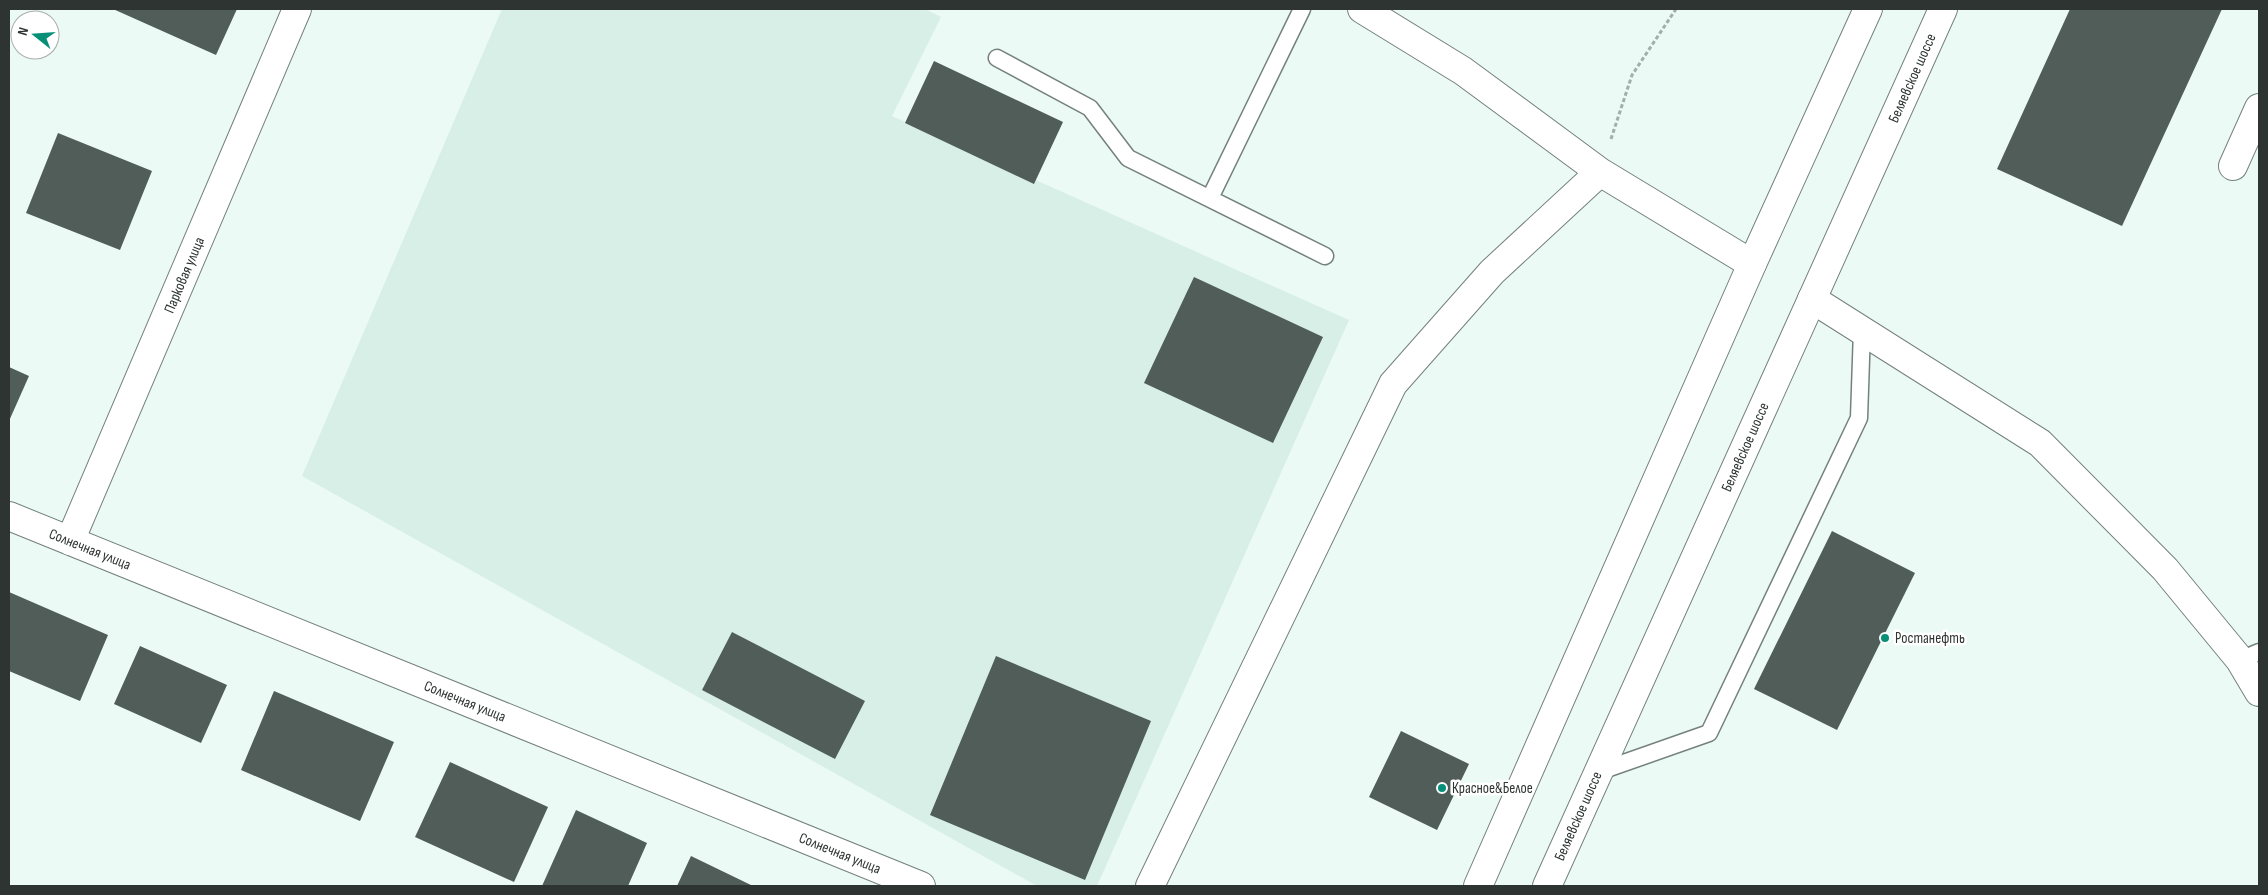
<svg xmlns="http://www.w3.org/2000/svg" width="2268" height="895" viewBox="0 0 2268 895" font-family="'Sofia Sans Condensed',sans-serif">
<rect width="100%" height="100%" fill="#ebfaf5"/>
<path fill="#d8efe8" d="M 502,9 L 925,9 L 941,17 L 892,116 L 1349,320 L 1097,886 L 1037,886 L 302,476 Z"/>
<path fill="#505d59" d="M 113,9 L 237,9 L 216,55 Z
M 2070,9 L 2222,9 L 2122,226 L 1997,169 Z
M 934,61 L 1063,122 L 1034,184 L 905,123 Z
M 58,133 L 152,171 L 120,250 L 26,213 Z
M 1194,277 L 1323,337 L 1273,443 L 1144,383 Z
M 9,367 L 29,376 L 9,421 Z
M 1832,531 L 1915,573 L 1837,730 L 1754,689 Z
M 9,592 L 108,635 L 80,701 L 9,671 Z
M 732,632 L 865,701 L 835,759 L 702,690 Z
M 140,646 L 227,685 L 201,743 L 114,704 Z
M 996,656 L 1151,721 L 1085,880 L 930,815 Z
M 274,691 L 394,742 L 360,821 L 241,770 Z
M 1401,731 L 1469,764 L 1437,830 L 1369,797 Z
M 450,762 L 548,807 L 514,882 L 415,837 Z
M 576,810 L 647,843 L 628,886 L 542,886 Z
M 691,856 L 753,886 L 677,886 Z"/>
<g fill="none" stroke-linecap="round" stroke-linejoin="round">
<defs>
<path id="service" d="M 997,58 L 1090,108 L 1128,158 L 1325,256
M 1210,198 L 1302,9
M 2240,660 L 2259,652
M 1598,772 L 1709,733 L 1859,418 L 1862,330"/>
<path id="minor" d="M 1362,9 L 1463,71 L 1600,172
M 2233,166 L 2259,108
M 1812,299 L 2040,443 L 2165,569 L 2240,660 L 2259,692
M 9,516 L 921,886
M 70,541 L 297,9
M 1150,886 L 1393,384 L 1492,272 L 1600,172 L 1752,264"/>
<path id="primary" d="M 1478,886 L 1752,264 L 1868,9
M 1547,886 L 1943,9"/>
</defs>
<use href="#service" stroke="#74817d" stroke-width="19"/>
<use href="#minor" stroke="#74817d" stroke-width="30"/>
<use href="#primary" stroke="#74817d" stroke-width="30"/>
<path stroke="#a2aeaa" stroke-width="3" stroke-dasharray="4 2.5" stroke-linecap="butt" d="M 1611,139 L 1632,75 L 1676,9"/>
<use href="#service" stroke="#fff" stroke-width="16"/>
<use href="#minor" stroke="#fff" stroke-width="28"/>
<use href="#primary" stroke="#fff" stroke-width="28"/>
</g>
<g fill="#088f78" stroke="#fff" stroke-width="2">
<circle cx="1885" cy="638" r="5"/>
<circle cx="1442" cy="788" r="5"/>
</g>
<g text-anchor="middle" stroke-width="5" stroke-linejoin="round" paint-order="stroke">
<g font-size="15" fill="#2e3432" stroke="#fff">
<text transform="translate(1912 78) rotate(-66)" y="5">Беляевское шоссе</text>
<text transform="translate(184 275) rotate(-67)" y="5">Парковая улица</text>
<text transform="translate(1745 447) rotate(-66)" y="5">Беляевское шоссе</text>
<text transform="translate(90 549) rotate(22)" y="5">Солнечная улица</text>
<text transform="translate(465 701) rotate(22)" y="5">Солнечная улица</text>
<text transform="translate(1578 816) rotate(-66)" y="5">Беляевское шоссе</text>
<text transform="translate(840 853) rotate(22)" y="5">Солнечная улица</text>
</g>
<g font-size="15" fill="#2e3432" stroke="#fff" text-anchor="start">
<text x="1895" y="643">Ростанефть</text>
<text x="1452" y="793">Красное&amp;Белое</text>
</g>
</g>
<rect width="2268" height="895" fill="none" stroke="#2e3432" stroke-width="20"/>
<g transform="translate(35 35) rotate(287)"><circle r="24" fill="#ffffff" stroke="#abaead"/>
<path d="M0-4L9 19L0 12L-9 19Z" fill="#088f78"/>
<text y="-8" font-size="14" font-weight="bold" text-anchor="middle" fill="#2e3432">N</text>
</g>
</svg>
